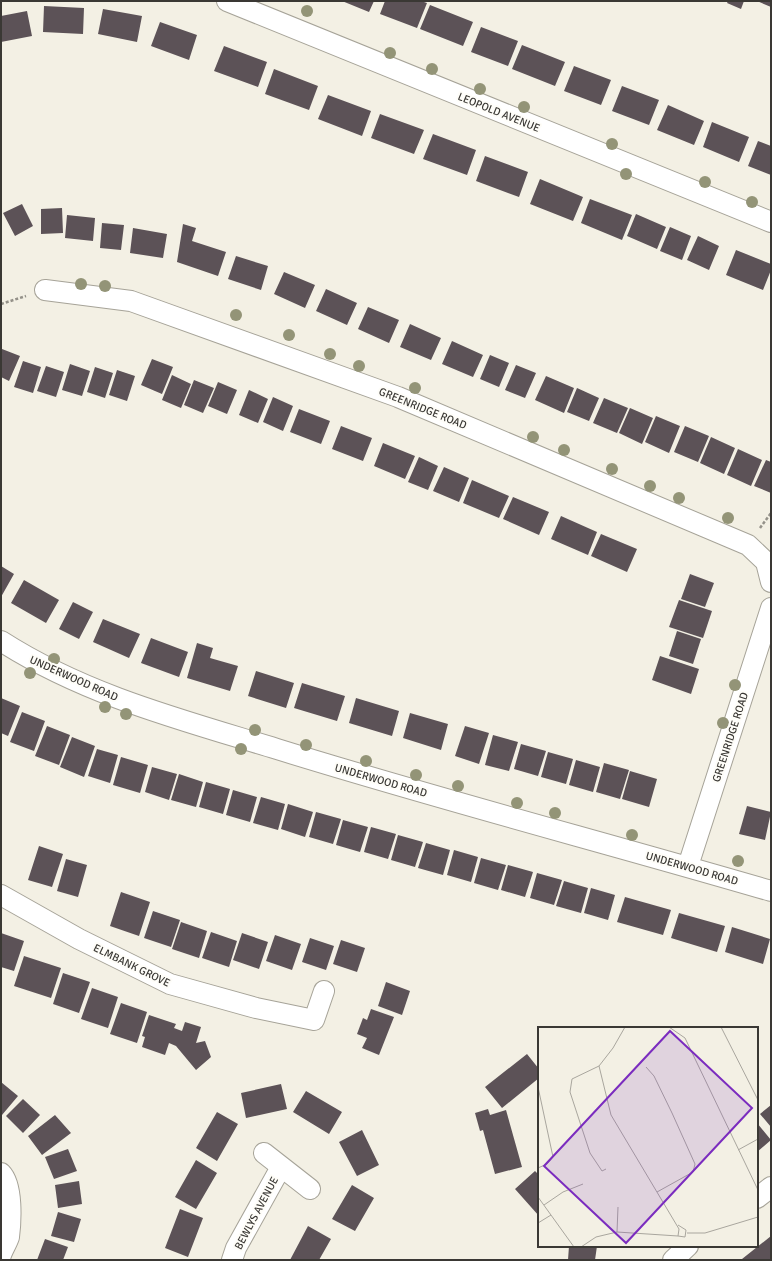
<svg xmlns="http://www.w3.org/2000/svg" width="772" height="1261" viewBox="0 0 772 1261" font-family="Signika,sans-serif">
<rect width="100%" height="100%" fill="#f3f0e4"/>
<path fill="#5c5257" d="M 342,1 L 374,1 L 369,12 Z
M 385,1 L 421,1 L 427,3 L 417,28 L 380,14 Z
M 728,1 L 744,1 L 741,9 L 727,3 Z
M 757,1 L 771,1 L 771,7 Z
M 430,5 L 473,22 L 463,46 L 420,29 Z
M 44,6 L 84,8 L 83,34 L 43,32 Z
M 103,9 L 142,16 L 137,42 L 98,34 Z
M 27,11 L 32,36 L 1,42 L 1,16 Z
M 160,22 L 197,35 L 189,60 L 151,46 Z
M 481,27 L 518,41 L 508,66 L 471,52 Z
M 522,45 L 565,62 L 555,86 L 512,69 Z
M 224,46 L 267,62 L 258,87 L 214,71 Z
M 574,66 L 611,80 L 601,105 L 564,91 Z
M 274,69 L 318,86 L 309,110 L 265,94 Z
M 622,86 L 659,100 L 649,125 L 612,111 Z
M 328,95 L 371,111 L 362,136 L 318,119 Z
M 668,105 L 704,121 L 694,145 L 657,130 Z
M 380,114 L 424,130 L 414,154 L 371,138 Z
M 712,122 L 749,137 L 739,162 L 703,147 Z
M 433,134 L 476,150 L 467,175 L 423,159 Z
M 758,141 L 771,146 L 771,175 L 748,166 Z
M 485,156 L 528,172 L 519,197 L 476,181 Z
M 540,179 L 583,197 L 573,221 L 530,204 Z
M 590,199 L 632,215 L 622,240 L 581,223 Z
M 22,204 L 33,226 L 15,236 L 3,213 Z
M 62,208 L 63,233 L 41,234 L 41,209 Z
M 636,214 L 666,227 L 657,249 L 627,236 Z
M 67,215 L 95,218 L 93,241 L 65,238 Z
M 102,223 L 124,225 L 121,250 L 100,248 Z
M 183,224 L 196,228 L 192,241 L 226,252 L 218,276 L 177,262 Z
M 670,227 L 691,236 L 682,260 L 660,251 Z
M 133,228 L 167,234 L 163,258 L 130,253 Z
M 698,236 L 719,246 L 709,270 L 687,260 Z
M 736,250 L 771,264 L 771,270 L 763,290 L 726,275 Z
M 236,256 L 268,266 L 261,290 L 228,279 Z
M 284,272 L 315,285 L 305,308 L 274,294 Z
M 326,289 L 357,303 L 347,325 L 316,311 Z
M 368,307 L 399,320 L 389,343 L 358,329 Z
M 410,324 L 441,338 L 431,360 L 400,347 Z
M 452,341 L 483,355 L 473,377 L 442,364 Z
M 2,349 L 20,356 L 9,381 L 1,377 Z
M 490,355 L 509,363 L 499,387 L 480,379 Z
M 152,359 L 173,367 L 162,394 L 141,385 Z
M 23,361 L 41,367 L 33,393 L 14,387 Z
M 70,364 L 90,371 L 82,396 L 62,390 Z
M 516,365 L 536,373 L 525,398 L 505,390 Z
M 46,366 L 64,372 L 56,397 L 37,391 Z
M 95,367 L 113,373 L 105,398 L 87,392 Z
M 117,370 L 135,376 L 127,401 L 109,395 Z
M 172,375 L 191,384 L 181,408 L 162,400 Z
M 546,376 L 574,388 L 564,413 L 535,400 Z
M 194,380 L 214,388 L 203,413 L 184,405 Z
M 218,382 L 237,390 L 227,414 L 208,406 Z
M 577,388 L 599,398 L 589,421 L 567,412 Z
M 249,390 L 268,399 L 258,423 L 239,415 Z
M 273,397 L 293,406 L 283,431 L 263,422 Z
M 604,398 L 628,408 L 617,433 L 593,423 Z
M 630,408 L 653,418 L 642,444 L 619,433 Z
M 299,409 L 330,421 L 321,444 L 290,432 Z
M 656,416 L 680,426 L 669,453 L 645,442 Z
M 341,426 L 372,438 L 363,461 L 332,449 Z
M 685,426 L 709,436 L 698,462 L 674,452 Z
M 711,437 L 735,448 L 724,474 L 700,463 Z
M 383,443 L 415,456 L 405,479 L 374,466 Z
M 738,449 L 762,460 L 751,486 L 727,475 Z
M 419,457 L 438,466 L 428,490 L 408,482 Z
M 766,460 L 771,462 L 771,493 L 754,486 Z
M 444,467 L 469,478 L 459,502 L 433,491 Z
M 472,480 L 509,496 L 499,518 L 463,503 Z
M 513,497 L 549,512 L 539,535 L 503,519 Z
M 561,516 L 597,532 L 588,555 L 551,539 Z
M 601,534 L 637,549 L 627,572 L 591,556 Z
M 1,566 L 14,574 L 1,597 Z
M 690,574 L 714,583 L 705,607 L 681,599 Z
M 24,580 L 59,600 L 46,623 L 11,603 Z
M 679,600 L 712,611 L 703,638 L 669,627 Z
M 73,602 L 93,612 L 79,639 L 59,629 Z
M 103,619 L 140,634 L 129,658 L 93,642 Z
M 677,631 L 701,639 L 693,664 L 669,656 Z
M 151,638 L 188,652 L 179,677 L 141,663 Z
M 197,643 L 213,648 L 210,658 L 238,666 L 230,691 L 187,678 Z
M 660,656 L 699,669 L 691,694 L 652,680 Z
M 256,671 L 294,683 L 286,708 L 248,696 Z
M 302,683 L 345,696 L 337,721 L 294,708 Z
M 1,698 L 20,706 L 8,736 L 1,733 Z
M 356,698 L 399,711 L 392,736 L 349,723 Z
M 22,712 L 45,721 L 34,751 L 10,742 Z
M 410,713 L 448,724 L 441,750 L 403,738 Z
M 47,726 L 70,735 L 59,765 L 35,756 Z
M 465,726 L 489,733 L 479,764 L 455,756 Z
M 493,735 L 518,742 L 509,771 L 485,765 Z
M 72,737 L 95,746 L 84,777 L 60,767 Z
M 521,744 L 546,751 L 538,776 L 514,769 Z
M 97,749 L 118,755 L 110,783 L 88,776 Z
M 548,752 L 573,759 L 566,784 L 541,777 Z
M 121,757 L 148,765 L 140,793 L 113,785 Z
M 576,760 L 600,767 L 593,792 L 569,785 Z
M 604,763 L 629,770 L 620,799 L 596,792 Z
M 152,767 L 177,774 L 169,800 L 145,792 Z
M 630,771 L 657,779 L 649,807 L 622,799 Z
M 179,774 L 203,782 L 196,807 L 171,800 Z
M 206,782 L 230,789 L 223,814 L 199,807 Z
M 233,790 L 257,797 L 250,822 L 226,815 Z
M 261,797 L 285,804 L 278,830 L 253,823 Z
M 288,804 L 313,812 L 305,837 L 281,829 Z
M 747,806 L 771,812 L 765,840 L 739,834 Z
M 316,812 L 341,819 L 333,844 L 309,837 Z
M 343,820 L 368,827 L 360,852 L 336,845 Z
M 371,827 L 396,834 L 388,859 L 364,852 Z
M 398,835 L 423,842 L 415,867 L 391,860 Z
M 426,843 L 450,850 L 443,875 L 418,868 Z
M 39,846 L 63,854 L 52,887 L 28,880 Z
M 454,850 L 478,857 L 471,882 L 447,875 Z
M 481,858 L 506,865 L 498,890 L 474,883 Z
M 66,859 L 87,865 L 78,897 L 57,891 Z
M 508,865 L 533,872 L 525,897 L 501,890 Z
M 537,873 L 562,880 L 554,905 L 530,898 Z
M 564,881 L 588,888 L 581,913 L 556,906 Z
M 591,888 L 615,895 L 608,920 L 584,913 Z
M 121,892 L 150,902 L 139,936 L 110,926 Z
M 625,897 L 671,910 L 663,935 L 617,922 Z
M 153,911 L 180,920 L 171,947 L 144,938 Z
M 679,913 L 725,926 L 717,952 L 671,938 Z
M 181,922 L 207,931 L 199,958 L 172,949 Z
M 732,927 L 770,939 L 763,964 L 725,952 Z
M 211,932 L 237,941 L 229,967 L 202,958 Z
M 1,933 L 24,941 L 14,971 L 1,967 Z
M 242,933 L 268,942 L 259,969 L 233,960 Z
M 275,935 L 301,944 L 292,970 L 266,961 Z
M 310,938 L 334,946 L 326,970 L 302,962 Z
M 341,940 L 365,948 L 357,972 L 333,964 Z
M 24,956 L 61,968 L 51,998 L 14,986 Z
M 63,973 L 90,982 L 79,1013 L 53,1004 Z
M 386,982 L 410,991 L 402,1015 L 378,1006 Z
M 92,988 L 118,997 L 108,1028 L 81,1019 Z
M 121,1003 L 147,1012 L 137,1043 L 110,1034 Z
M 371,1009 L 394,1017 L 379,1055 L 362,1048 L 367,1038 L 357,1034 L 363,1018 L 367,1020 Z
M 149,1015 L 176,1024 L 174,1028 L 182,1031 L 185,1022 L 201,1027 L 196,1043 L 205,1041 L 211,1057 L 196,1070 L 176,1046 L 169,1043 L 165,1055 L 142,1047 L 145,1037 L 142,1036 Z
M 527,1054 L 539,1069 L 539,1078 L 502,1108 L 485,1087 Z
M 1,1082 L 18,1096 L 2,1115 L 1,1114 Z
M 281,1084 L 287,1109 L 246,1118 L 241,1093 Z
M 306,1091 L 342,1112 L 329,1134 L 293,1112 Z
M 23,1099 L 40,1115 L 23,1133 L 6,1116 Z
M 771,1105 L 771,1127 L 760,1114 Z
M 488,1109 L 490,1115 L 506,1110 L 522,1167 L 495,1174 L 483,1130 L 480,1131 L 475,1113 Z
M 217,1112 L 238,1124 L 217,1161 L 196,1148 Z
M 55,1115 L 71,1133 L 42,1155 L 28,1136 Z
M 757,1123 L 771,1140 L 757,1152 Z
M 362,1130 L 379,1165 L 357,1176 L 339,1142 Z
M 68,1149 L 77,1171 L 54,1179 L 45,1157 Z
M 196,1160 L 217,1173 L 196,1209 L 175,1197 Z
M 535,1171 L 539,1175 L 539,1216 L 515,1189 Z
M 79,1181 L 82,1204 L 58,1208 L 55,1185 Z
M 352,1185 L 374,1198 L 355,1231 L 332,1219 Z
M 180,1209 L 203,1218 L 188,1257 L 165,1248 Z
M 58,1212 L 81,1219 L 74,1242 L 51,1236 Z
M 308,1226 L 331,1239 L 319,1260 L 290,1260 Z
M 771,1236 L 771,1260 L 743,1260 L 742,1259 Z
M 45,1239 L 68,1247 L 63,1260 L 37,1260 Z
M 569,1246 L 597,1246 L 595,1260 L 568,1260 Z"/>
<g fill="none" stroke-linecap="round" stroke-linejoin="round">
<defs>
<path id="minor" d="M 227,1 L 771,222
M 45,290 L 131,301 L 398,397 L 748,545 L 766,562 L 771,582
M 1,641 C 85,695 182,720 277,749 C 441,800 607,843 771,891
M 688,866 L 771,608
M 1,895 L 79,939 L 170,984 L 256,1008 L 314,1020 L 324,991
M 264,1153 L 310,1189
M 1,1173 C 13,1185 11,1221 9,1237 C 7,1243 3,1249 1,1255
M 757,1198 L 771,1187
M 232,1260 L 236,1248 L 281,1167
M 673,1260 L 688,1246"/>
</defs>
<use href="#minor" stroke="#a6a398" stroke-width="22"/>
<path stroke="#949189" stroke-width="2.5" stroke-dasharray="3 2" stroke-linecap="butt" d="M 1,304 L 26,296
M 760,528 L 771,513"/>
<use href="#minor" stroke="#fff" stroke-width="20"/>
</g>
<g fill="#939477">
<circle cx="307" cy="11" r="6"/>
<circle cx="390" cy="53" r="6"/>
<circle cx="432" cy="69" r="6"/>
<circle cx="480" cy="89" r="6"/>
<circle cx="524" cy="107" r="6"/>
<circle cx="612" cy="144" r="6"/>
<circle cx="626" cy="174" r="6"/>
<circle cx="705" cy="182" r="6"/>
<circle cx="752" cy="202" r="6"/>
<circle cx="81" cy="284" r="6"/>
<circle cx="105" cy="286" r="6"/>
<circle cx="236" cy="315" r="6"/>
<circle cx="289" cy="335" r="6"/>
<circle cx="330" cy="354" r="6"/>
<circle cx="359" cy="366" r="6"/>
<circle cx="415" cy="388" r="6"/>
<circle cx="533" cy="437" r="6"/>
<circle cx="564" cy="450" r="6"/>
<circle cx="612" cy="469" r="6"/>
<circle cx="650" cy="486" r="6"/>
<circle cx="679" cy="498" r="6"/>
<circle cx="728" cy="518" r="6"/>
<circle cx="54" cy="659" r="6"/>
<circle cx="30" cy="673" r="6"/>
<circle cx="735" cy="685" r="6"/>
<circle cx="105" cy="707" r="6"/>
<circle cx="126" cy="714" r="6"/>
<circle cx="723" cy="723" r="6"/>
<circle cx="255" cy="730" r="6"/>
<circle cx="306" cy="745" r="6"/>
<circle cx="241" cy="749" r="6"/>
<circle cx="366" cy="761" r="6"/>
<circle cx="416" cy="775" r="6"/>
<circle cx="458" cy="786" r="6"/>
<circle cx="517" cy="803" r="6"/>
<circle cx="555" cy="813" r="6"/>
<circle cx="632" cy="835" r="6"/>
<circle cx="738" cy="861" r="6"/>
</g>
<g text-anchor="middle" stroke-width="4" stroke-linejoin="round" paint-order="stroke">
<g font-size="11" fill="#3a3834" stroke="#fefdf8">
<text transform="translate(499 112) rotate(22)" y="4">LEOPOLD AVENUE</text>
<text transform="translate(423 408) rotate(22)" y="4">GREENRIDGE ROAD</text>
<text transform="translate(74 678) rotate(24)" y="4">UNDERWOOD ROAD</text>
<text transform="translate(730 737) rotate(-72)" y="4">GREENRIDGE ROAD</text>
<text transform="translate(381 780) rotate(16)" y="4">UNDERWOOD ROAD</text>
<text transform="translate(692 868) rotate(16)" y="4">UNDERWOOD ROAD</text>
<text transform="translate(132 965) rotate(26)" y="4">ELMBANK GROVE</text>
<text transform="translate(256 1213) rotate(-62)" y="4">BEWLYS AVENUE</text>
</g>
</g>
<g transform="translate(538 1027)">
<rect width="220" height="220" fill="#f3f0e4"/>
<path fill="none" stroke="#a9a69e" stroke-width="1" d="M 131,0 L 147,11 L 220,163M 183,0 L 220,73M 61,39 L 73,88 L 141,202M 61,39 L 34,52 L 32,65 L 52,126 L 64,144 L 68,142M 61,39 L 75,21 L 87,0M 108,40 L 116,49 L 134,86 L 157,137 L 155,145 L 119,165M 0,60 L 15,130 L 9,137 L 0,141M 200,123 L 220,112M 0,170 L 36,220M 6,178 L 25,165 L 45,157M 0,196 L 13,188M 140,198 L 148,203 L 147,210 L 140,209 L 141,202M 79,205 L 80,180M 149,206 L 167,206 L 220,190M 43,220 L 58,210 L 79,205 L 140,209"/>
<path fill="#7b2cbf" fill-opacity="0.15" stroke="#7b2cbf" stroke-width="2" d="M 132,4 L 214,81 L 88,216 L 6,139 Z"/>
<rect width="220" height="220" fill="none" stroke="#3a3834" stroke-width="2"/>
</g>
<rect width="772" height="1261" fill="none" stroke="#3a3834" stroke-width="4"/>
</svg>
